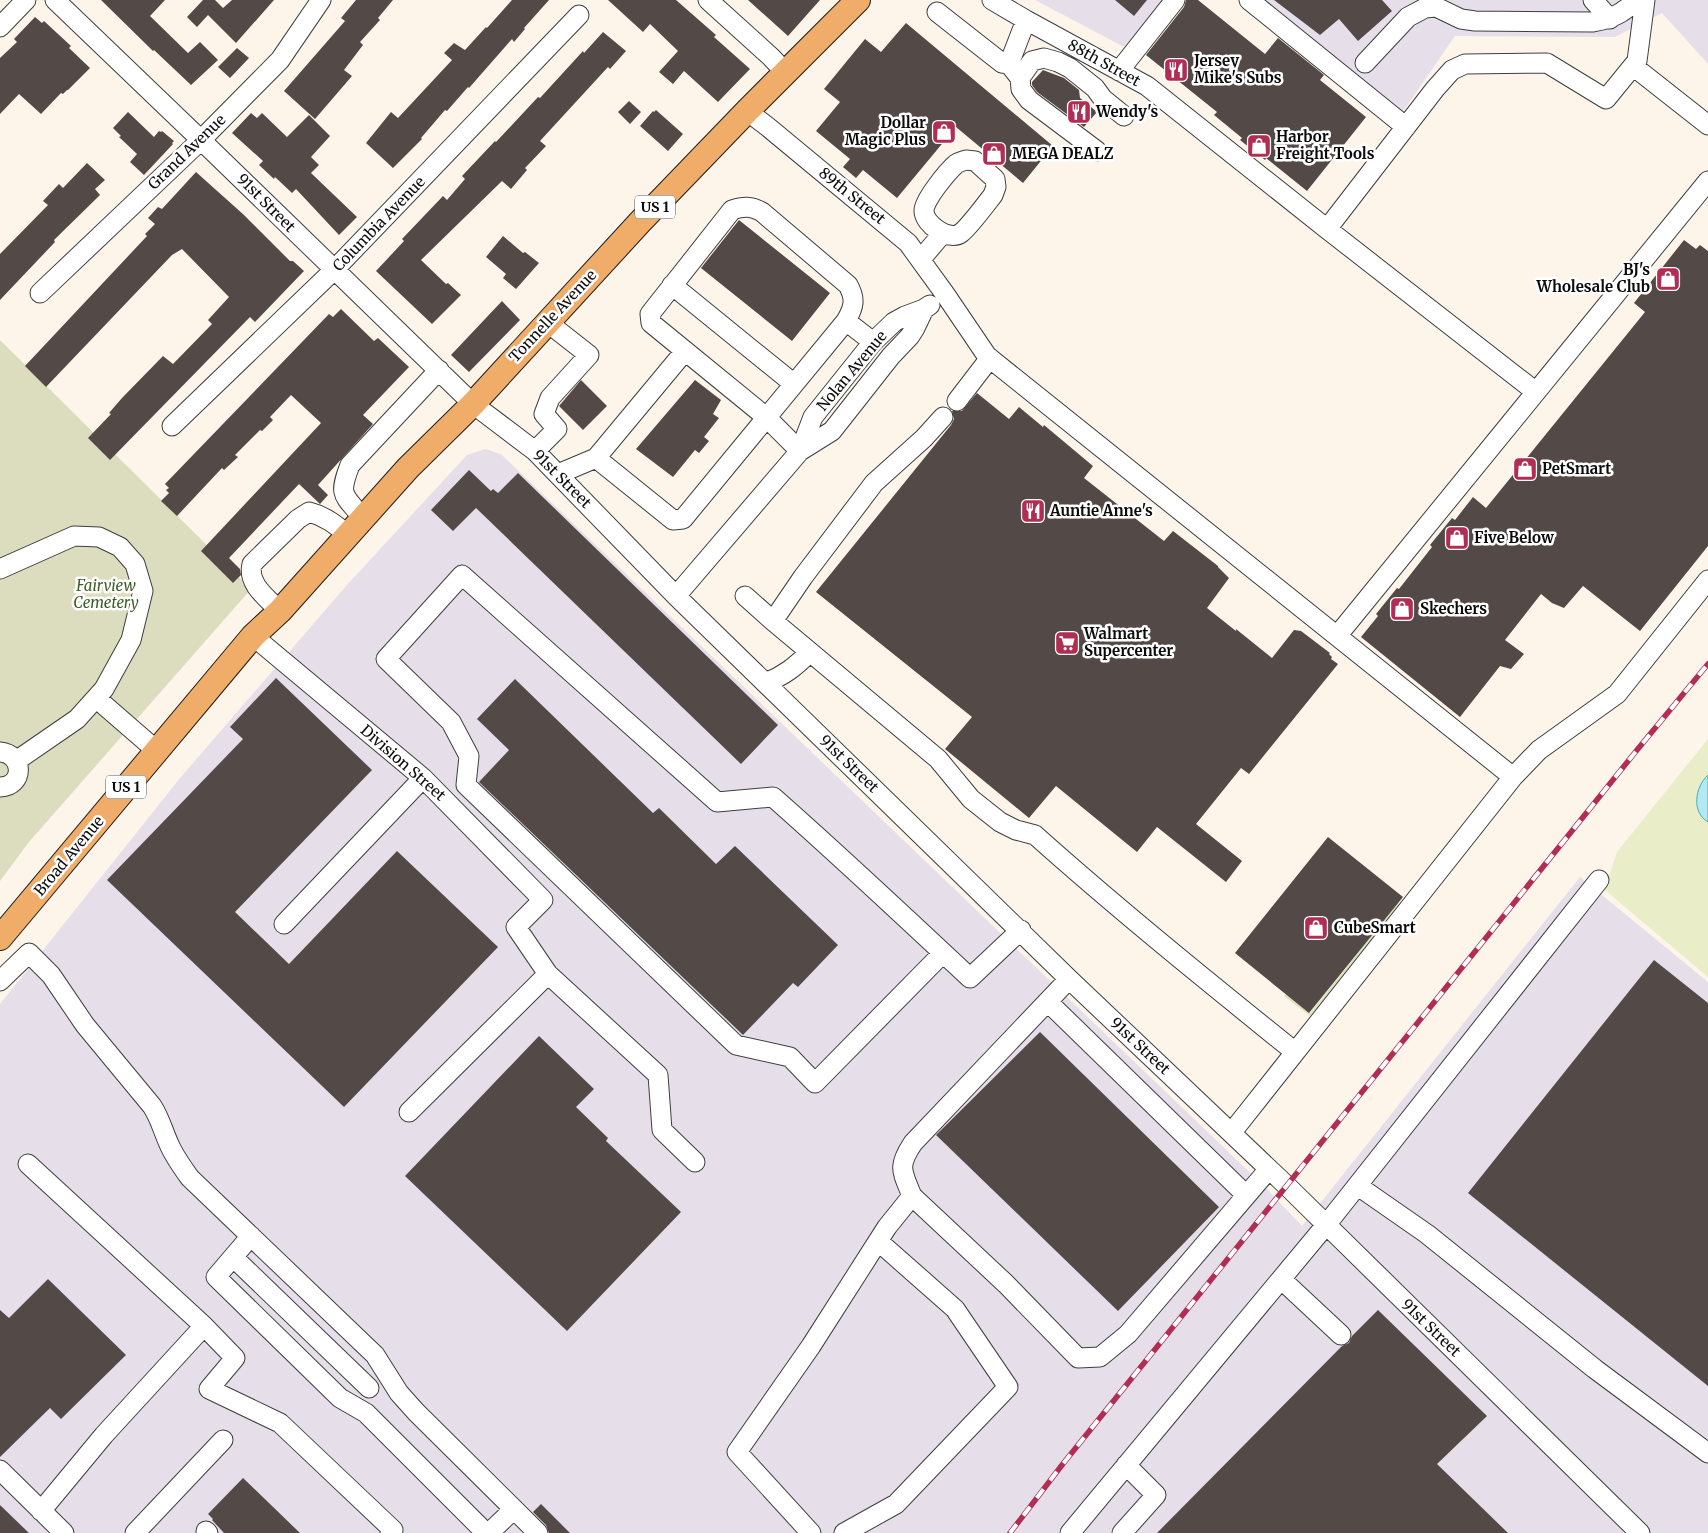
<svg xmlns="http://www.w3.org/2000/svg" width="1708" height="1533" viewBox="0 0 1708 1533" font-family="Merriweather,serif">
<rect width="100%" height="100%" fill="#fef5ea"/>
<path fill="#e6dfea" d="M 1035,0 L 1164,0 L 1124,47 Z
M 1256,0 L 1708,0 L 1708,64 L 1662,13 L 1615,37 L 1455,36 L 1400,116 Z
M 485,449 L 501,454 L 1267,1189 L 1302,1226 L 1580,877 L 1708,982 L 1708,1533 L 0,1533 L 0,1004 L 180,778 L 346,586 L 467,455 Z"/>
<path fill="#dae5b7" d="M 1398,903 L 1400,905 L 1310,1016 L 1284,996 L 1286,994 L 1310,1013 Z"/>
<path fill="#dbddbe" d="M 0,340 L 251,589 L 29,842 L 0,881 Z"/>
<path fill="#e9edc8" d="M 1708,739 L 1708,977 L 1605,890 L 1617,852 Z"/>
<path fill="#b3e9f1" stroke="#3fafc3" d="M 1708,775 L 1708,822 C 1691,812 1695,787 1708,775 Z"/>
<path fill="#534a48" d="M 101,0 L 165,0 L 150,16 L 188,53 L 200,42 L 218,60 L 191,85 L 154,50 L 153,51 Z
M 203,0 L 215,0 L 223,8 L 232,0 L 274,0 L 236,43 L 208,15 L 197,27 L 187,17 Z
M 356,0 L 393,0 L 378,18 L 380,20 L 360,42 L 363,45 L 344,70 L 352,76 L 315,119 L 284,91 L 345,21 L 341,18 Z
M 512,0 L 549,0 L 524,28 L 525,29 L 514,42 L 512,39 L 469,88 L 468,87 L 447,111 L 445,110 L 421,138 L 422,139 L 393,168 L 366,143 L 391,112 L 398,118 L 452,60 L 444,53 L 454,43 L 465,50 L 486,27 L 487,28 Z
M 608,0 L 676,0 L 716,35 L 714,37 L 750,69 L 718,102 L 684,71 L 673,84 L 659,72 L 678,51 L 650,24 L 643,32 Z
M 748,0 L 820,0 L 788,36 Z
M 1115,0 L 1147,0 L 1134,16 Z
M 1186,0 L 1198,0 L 1265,54 L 1278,38 L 1324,75 L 1320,80 L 1366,117 L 1307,191 L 1266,158 L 1265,160 L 1240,140 L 1242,138 L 1214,115 L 1217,112 L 1146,55 L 1184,7 Z
M 1274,0 L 1382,0 L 1392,11 L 1358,41 L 1339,19 L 1320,35 Z
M 35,17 L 42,23 L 44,21 L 71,46 L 69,48 L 90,68 L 68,90 L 67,90 L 63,94 L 61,93 L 41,114 L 19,94 L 0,114 L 0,58 L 17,42 L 14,39 Z
M 906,23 L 1053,146 L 1023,183 L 956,127 L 897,198 L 863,170 L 856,178 L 843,167 L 850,159 L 816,131 L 840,102 L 824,89 L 865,39 L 881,52 Z
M 603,32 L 626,51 L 610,69 L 608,67 L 540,141 L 546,146 L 525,168 L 527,170 L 511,189 L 502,181 L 421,260 L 446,284 L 448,283 L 461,295 L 432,324 L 376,271 L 404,241 L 402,239 L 443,196 L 447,200 L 465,179 L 462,176 L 495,141 L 496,142 L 538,97 L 540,98 L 583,51 L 584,53 Z
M 237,48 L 249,58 L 230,78 L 218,67 Z
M 1043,70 L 1064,78 L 1079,90 L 1080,98 L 1097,112 L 1084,127 L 1037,92 L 1032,85 L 1032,82 Z
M 629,101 L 641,112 L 630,124 L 618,112 Z
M 656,110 L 683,134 L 668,151 L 640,126 L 653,111 L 654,112 Z
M 128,112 L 154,137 L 159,131 L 161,132 L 162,131 L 174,141 L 172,143 L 173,144 L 144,175 L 130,162 L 137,154 L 119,137 L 121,136 L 113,128 Z
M 251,113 L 257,118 L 262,113 L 287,137 L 309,115 L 330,136 L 311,157 L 319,165 L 311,173 L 357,217 L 339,235 L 296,189 L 292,193 L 275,177 L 274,179 L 259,165 L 263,161 L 232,133 Z
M 87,163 L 105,180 L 95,189 L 100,195 L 54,240 L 55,242 L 0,300 L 0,254 L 48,205 L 43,201 L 59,184 L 63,188 Z
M 196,172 L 244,215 L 290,261 L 293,261 L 304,271 L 255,322 L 250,317 L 110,460 L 88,438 L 111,414 L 109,413 L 122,398 L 163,356 L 173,364 L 212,324 L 208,320 L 229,297 L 182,249 L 172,255 L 46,387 L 25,366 L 147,236 L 145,234 L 155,224 L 148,218 L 158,207 L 162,209 Z
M 739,220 L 830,293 L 792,341 L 701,268 Z
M 503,236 L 523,253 L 525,252 L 539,263 L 516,289 L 503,278 L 506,274 L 486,257 Z
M 1684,240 L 1696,249 L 1700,245 L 1708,251 L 1708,546 L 1640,631 L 1583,586 L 1564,608 L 1552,603 L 1541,594 L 1505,640 L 1524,654 L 1511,669 L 1500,666 L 1460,717 L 1361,637 L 1378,616 L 1376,614 L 1397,588 L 1399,589 L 1432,547 L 1430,545 L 1452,518 L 1455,520 L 1473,497 L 1486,508 L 1645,312 L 1634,303 Z
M 502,301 L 520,320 L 469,372 L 451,355 Z
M 341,309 L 374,341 L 378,338 L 409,367 L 363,415 L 373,424 L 318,485 L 328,495 L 320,504 L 299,484 L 229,558 L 240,569 L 241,575 L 233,583 L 201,551 L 321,423 L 291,395 L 270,417 L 273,420 L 262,431 L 260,430 L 235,455 L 238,457 L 224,470 L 222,468 L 177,516 L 161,501 L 169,493 L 166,490 L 169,488 L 165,484 L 329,314 L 333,317 Z
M 581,380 L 607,406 L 583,430 L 559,406 Z
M 695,380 L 721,400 L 713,414 L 719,418 L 704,437 L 709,441 L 699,453 L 695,450 L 673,477 L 636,449 Z
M 977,393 L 1009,419 L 1019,407 L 1043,427 L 1044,425 L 1093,466 L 1084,478 L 1164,541 L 1173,531 L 1218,566 L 1218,567 L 1229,578 L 1207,608 L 1236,631 L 1236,629 L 1272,658 L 1294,630 L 1301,631 L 1330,653 L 1329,654 L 1332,657 L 1331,659 L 1338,664 L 1249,774 L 1241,768 L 1196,824 L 1242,861 L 1226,882 L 1157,827 L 1137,852 L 1056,786 L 1029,818 L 945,749 L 972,717 L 816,592 L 951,425 L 954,419 L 952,411 L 962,411 Z
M 469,470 L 491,491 L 493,489 L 498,493 L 518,473 L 778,725 L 741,764 L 476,508 L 453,531 L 431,510 Z
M 276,678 L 372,770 L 235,912 L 289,964 L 397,851 L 498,947 L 344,1107 L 107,880 L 243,739 L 230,727 Z
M 515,679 L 653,813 L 659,808 L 716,864 L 735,846 L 838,945 L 798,987 L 793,983 L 743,1035 L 479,782 L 509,750 L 477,719 Z
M 1328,837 L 1403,897 L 1309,1013 L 1235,953 Z
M 1654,960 L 1708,1003 L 1708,1386 L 1468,1193 Z
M 1040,1032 L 1219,1207 L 1118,1311 L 936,1135 Z
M 539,1036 L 594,1089 L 576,1107 L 608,1138 L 606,1141 L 681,1212 L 567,1331 L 405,1176 Z
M 48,1279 L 126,1355 L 61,1419 L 50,1408 L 0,1457 L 0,1310 L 9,1318 Z
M 1378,1310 L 1487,1416 L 1437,1464 L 1508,1533 L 1157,1533 L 1342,1346 L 1349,1343 L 1352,1336 Z
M 243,1478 L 300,1533 L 224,1533 L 212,1520 L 213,1519 L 208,1514 Z
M 541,1504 L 570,1533 L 549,1533 L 546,1525 L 533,1512 Z
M 0,1505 L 29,1533 L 0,1533 Z"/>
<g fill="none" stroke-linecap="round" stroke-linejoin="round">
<defs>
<path id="minor" d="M 55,0 L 201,140 L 473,404 L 535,451 L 676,596 L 1069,979 L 1287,1186 L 1640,1533
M 708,0 L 771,57 L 786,73
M 992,0 L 1026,20 L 1147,86 L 1327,229 L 1536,392
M 1249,0 L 1406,127
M 1593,0 L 1610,19
M 937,12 L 1002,63 L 1009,64
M 1026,20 L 1009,64 L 1020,78 L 1021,89 L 1029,100 L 1097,151
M 0,27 L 26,0
M 1365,63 L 1408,17 L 1425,8 L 1436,7 L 1461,19 L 1475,21 L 1593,22 C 1614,18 1621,14 1637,0
M 1633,66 L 1708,125
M 1119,71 L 1175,0
M 1020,78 L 1032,61 L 1044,58 L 1058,62 L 1070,68 L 1095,88 L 1103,99 L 1124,116
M 747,111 L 768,127 L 908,243 L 945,294 L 987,356 L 1513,777
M 966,160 L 975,161 L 995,179 L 996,187 L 993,195 C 986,204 969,227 961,233 C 949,242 924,224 924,211 C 923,201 948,171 956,164 C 959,162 963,161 966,160 Z
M 1327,229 L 1435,89 L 1452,70 L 1465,64 L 1547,63 L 1606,99 L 1637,61 L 1645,0
M 921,259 L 943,233
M 672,285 L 794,384
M 40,293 L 201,140 L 280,60 L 321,0
M 846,321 L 873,342
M 957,401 L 990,358
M 172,426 L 334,270 L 579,15
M 535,451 L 557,429 L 544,414 L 550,398 L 589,355 L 547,322
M 800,451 L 813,417 L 873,342 L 894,322 L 905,316 L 924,309 L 930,305
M 596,458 L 673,520 L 683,519 L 846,321 C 854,307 856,299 848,285 L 762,212 C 751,206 744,206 732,210 L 650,314 L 651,323 L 766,417 L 800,451
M 558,474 L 596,458 L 685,351
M 363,518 C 343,494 338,496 350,465 L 439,370
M 0,569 L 74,536 L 99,537 L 120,547 L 135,564 L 143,591 L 131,640 L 104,689 L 77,719 L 16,761
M 676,596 L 800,451 L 832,431 L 891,356 L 910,336 L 915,328 L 924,309
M 745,596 L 773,621 L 938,759 L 971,799 L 1000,822 L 1016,830 L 1035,835 C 1119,910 1207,981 1295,1052
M 280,611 C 267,598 247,584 252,564 L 298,519 L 309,512 C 325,516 336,525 348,535
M 773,621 L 803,577 L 874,483 L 924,438 L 943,417
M 253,636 L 423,778 L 543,900 L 516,927 L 548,974 L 658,1075 L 662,1130 L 695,1162
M 1337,636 L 1708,181
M 765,683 C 784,676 796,666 810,652
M 96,698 L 157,751
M 0,752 C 24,754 25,786 0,787
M 284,924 L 423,778
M 943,953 L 815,1083 L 790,1057 L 736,1045 L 466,785 L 469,756 L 451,722 L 386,659 L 462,575 L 717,802 L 773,797 C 840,856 905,917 970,978 L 1021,930
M 0,981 L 29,953 L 51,975 L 85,1025 L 152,1106 C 160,1118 163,1131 169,1144 C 174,1156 182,1167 190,1178 L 375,1355 L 399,1393 L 416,1412 L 538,1533
M 1049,1003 L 1246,1195
M 409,1112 L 548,974
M 1232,1132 L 1513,777 L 1539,750 L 1617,694 L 1708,580
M 28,1164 L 204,1326 L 104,1435 L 41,1511
M 1358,1186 L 1427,1234 L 1595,1369 L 1708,1453
M 912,1196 C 902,1171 897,1167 913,1143 L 1069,979
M 251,1236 L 216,1277 L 340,1398 L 366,1413 L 486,1533
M 233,1257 L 369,1388
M 1281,1279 L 1341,1335
M 204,1326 L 235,1358 L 209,1389 L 280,1423 L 393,1530 L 390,1533
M 0,1470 L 64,1533
M 206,1531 L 208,1533
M 135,1533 L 223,1440
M 489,1533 L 514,1509
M 811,1533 L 737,1452 L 811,1346 L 887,1227 L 912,1196 L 1006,1284 L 1078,1358 L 1100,1357 L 1128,1334 L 1269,1169
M 844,1533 L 896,1504 L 1008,1387 L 955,1309 L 878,1241
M 1070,1533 L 1326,1225 L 1599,880
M 1122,1533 L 1156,1495 L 1126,1465"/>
<path id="major" d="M 0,938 L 253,636 L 280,611 L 408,468 L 473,404 L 640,222 L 747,111 L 858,0"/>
</defs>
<use href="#minor" stroke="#3e3e3e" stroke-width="21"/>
<use href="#major" stroke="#1c1c1c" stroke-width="26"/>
<use href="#minor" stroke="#fff" stroke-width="19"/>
<use href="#major" stroke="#efad69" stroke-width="24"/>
<defs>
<path id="rail" d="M 1010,1533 L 1062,1465 L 1637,750 L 1708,664"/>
</defs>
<use href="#rail" stroke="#b12d54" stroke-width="5.5"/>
<use href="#rail" stroke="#fff" stroke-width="4" stroke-dasharray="11" stroke-linecap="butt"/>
</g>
<defs>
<symbol id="restaurant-square" viewBox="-11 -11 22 22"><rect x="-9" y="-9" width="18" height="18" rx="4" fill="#b12d54" stroke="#fff"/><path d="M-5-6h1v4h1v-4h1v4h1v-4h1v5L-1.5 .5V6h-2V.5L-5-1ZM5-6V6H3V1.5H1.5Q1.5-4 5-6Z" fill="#fff"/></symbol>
<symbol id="shop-square" viewBox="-11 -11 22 22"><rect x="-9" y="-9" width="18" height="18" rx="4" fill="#b12d54" stroke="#fff"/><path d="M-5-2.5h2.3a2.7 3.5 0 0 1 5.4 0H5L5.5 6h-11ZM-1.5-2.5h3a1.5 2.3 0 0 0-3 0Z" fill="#fff"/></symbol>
<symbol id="supermarket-square" viewBox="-11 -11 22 22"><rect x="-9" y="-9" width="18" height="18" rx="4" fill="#b12d54" stroke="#fff"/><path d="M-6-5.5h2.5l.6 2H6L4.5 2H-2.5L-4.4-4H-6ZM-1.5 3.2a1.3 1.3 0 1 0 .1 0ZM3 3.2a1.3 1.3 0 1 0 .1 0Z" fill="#fff"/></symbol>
</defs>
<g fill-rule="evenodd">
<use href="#restaurant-square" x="1162" y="56" width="28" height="28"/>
<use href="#restaurant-square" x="1065" y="98" width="28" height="28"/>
<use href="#shop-square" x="930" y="118" width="28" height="28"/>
<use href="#shop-square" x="1245" y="132" width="28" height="28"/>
<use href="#shop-square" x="980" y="140" width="28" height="28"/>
<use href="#shop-square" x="1654" y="265" width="28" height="28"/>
<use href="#shop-square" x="1511" y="455" width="28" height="28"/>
<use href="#restaurant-square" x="1019" y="497" width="28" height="28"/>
<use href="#shop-square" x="1443" y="524" width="28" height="28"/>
<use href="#shop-square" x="1388" y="595" width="28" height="28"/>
<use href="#supermarket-square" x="1053" y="629" width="28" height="28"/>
<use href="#shop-square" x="1302" y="914" width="28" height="28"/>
</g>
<g text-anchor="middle" stroke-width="5" stroke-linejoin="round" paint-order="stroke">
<g fill="#fff" stroke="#545454" stroke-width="1">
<rect x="635" y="195.5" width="40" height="23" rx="4"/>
<rect x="106" y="775.5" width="40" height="23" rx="4"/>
</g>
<g font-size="14" font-weight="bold" fill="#0b0b0b">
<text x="655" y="212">US 1</text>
<text x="126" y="792">US 1</text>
</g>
<g font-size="15" font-weight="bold" fill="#0b0b0b" stroke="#fff" text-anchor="start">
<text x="1194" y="66">Jersey<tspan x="1194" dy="17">Mike's Subs</tspan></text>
<text x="1096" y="117">Wendy's</text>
<text x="926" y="128" text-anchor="end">Dollar<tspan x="926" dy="17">Magic Plus</tspan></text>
<text x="1276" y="142">Harbor<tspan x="1276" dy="17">Freight Tools</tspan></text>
<text x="1012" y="159">MEGA DEALZ</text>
<text x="1650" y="275" text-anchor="end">BJ's<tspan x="1650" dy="17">Wholesale Club</tspan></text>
<text x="1542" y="474">PetSmart</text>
<text x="1050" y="516">Auntie Anne's</text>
<text x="1474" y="543">Five Below</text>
<text x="1420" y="614">Skechers</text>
<text x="1084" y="639">Walmart<tspan x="1084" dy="17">Supercenter</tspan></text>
<text x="1334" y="933">CubeSmart</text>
</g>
<g font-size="15" fill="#0b0b0b" stroke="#fff">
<text transform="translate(1104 63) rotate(29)" y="5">88th Street</text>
<text transform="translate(187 152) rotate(-44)" y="5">Grand Avenue</text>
<text transform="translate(852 196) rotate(39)" y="5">89th Street</text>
<text transform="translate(266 203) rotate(45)" y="5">91st Street</text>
<text transform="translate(379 224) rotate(-46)" y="5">Columbia Avenue</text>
<text transform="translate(553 316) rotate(-47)" y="5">Tonnelle Avenue</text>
<text transform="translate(852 371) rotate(-50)" y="5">Nolan Avenue</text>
<text transform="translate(562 479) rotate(45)" y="5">91st Street</text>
<text transform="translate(403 763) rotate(41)" y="5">Division Street</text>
<text transform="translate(849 764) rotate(44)" y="5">91st Street</text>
<text transform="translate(69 856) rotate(-50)" y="5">Broad Avenue</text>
<text transform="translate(1140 1046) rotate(43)" y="5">91st Street</text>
<text transform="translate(1431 1328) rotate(44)" y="5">91st Street</text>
</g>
<g font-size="15" font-style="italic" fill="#3c5d21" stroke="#fff">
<text x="106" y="591">Fairview<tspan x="106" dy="17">Cemetery</tspan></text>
</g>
</g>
</svg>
